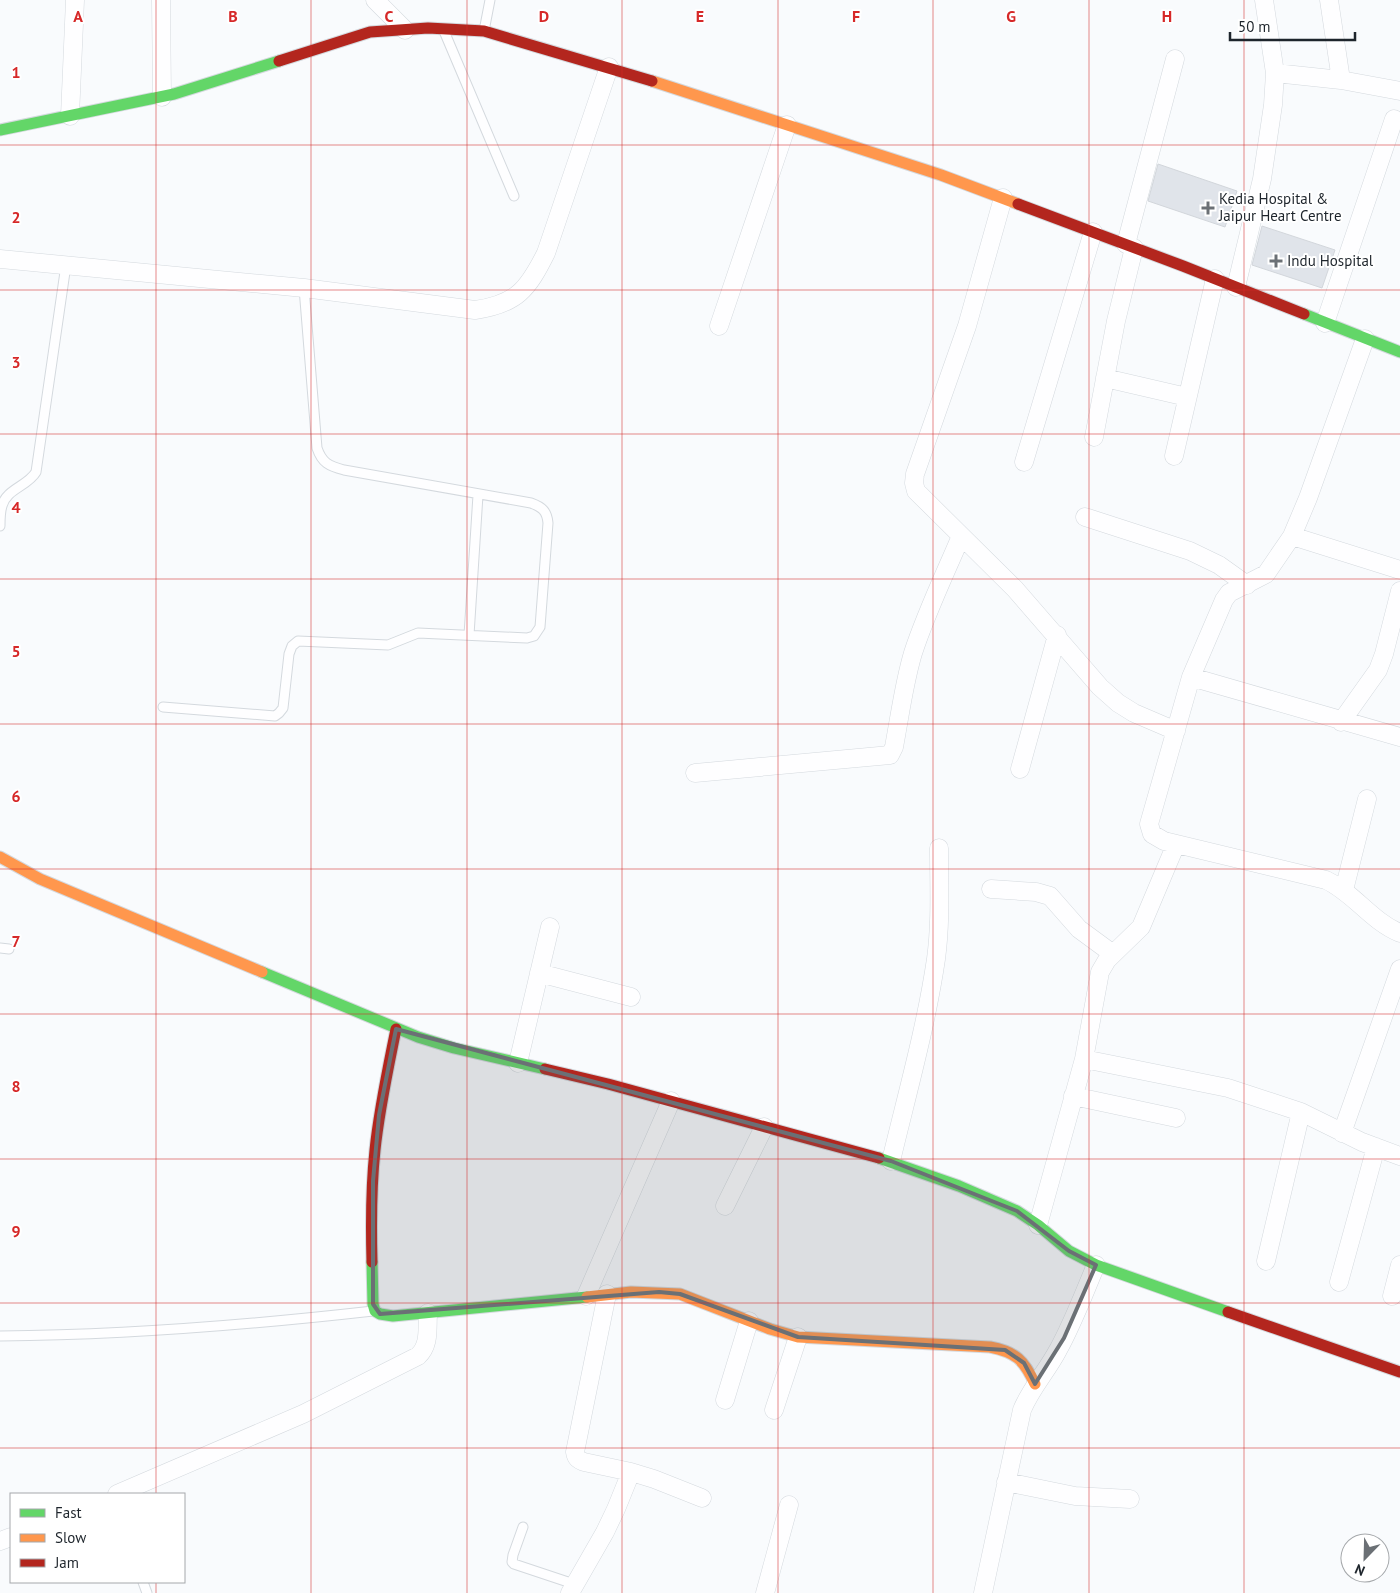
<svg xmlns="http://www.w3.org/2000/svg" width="1400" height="1593" viewBox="0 0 1400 1593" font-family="'PT Sans',sans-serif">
<rect width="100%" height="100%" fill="#f9fbfd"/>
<path fill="#e0e4ea" stroke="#d2d6db" d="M 1158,164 L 1237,191 L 1225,227 L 1148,201 Z
M 1262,226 L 1335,250 L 1322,288 L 1252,265 Z"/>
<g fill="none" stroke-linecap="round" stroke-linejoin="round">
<defs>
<path id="lane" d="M 444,31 L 514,196
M 484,31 L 490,0
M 0,526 C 0,519 0,512 2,506 C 6,489 28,486 36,472 L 66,265
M 469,635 L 478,495
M 163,707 L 275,716 L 279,713 L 283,708 L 289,654 L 292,646 L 298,641 L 388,645 L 418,633 L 527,638 L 534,636 L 540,627 L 548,523 C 547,511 542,507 531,503 L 344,470 C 329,466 322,463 317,448 L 304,288
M 0,948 L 9,949
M 0,1336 C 125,1335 249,1325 373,1311
M 523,1527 L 513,1555 L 512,1562 L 514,1564 L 574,1584
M 143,1582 L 147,1593"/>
<path id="street" d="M 161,0 L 162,97
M 375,0 L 405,30
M 1329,0 L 1341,80
M 1275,73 L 1341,80 L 1400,91
M 70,116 L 75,0
M 1003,198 L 967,326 L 915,474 L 914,483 L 916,491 L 1015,589 L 1100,687 L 1118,703 L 1134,713 L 1176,731
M 1126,244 L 1175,59
M 0,259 L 304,288 L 475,310 C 517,304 528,289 546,253 L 609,67
M 1236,287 L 1262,179 L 1273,105 L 1275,73 L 1264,0
M 1325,323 L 1394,119
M 719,326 L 787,125
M 1365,339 L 1308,498 L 1292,536 L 1266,574 L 1229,593 L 1224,600 L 1191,677 L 1149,824 L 1152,834 L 1164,841 L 1326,880 C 1354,893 1371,921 1400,933
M 1105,378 L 1187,397
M 1094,437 L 1116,321 L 1134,248
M 1174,456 L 1215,279
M 1024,462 L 1093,232
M 1085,517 L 1190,551 L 1219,565 L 1247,585
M 1292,536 L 1400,570
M 1191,677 L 1400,737
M 1341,722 L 1378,670 L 1384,654 L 1400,591
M 1020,769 L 1057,635
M 695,773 L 890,755 L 894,747 C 900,715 904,683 913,653 C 926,613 945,574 961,536
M 991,889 L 1036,892 L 1050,896 L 1079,929 L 1113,954
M 1344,890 L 1367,799
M 539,973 L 631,997
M 1084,1059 L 1228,1088 L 1301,1112 L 1362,1142 L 1400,1156
M 518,1063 L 550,927
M 1073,1096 L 1176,1118
M 1342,1133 L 1400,969
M 891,1161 C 907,1094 926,1027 936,959 C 941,922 939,885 939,848
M 725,1206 L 764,1127
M 1038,1225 L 1084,1059 L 1100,972 L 1107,960 L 1141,927 L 1176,844
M 1266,1261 L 1301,1112
M 1339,1282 L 1376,1147
M 607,1294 L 575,1452 C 576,1459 579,1460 584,1462 L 631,1472 L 654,1479 L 702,1498
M 586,1296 L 671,1101
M 1392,1296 L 1400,1265
M 725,1400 L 749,1321
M 774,1410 L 798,1337
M 1006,1482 L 1075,1496 L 1130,1499
M 117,1494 L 303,1414 L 418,1356 C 430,1345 427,1329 428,1313
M 0,1541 L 11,1537
M 570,1593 L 605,1532 L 616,1509 L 631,1472
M 765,1593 L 789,1505
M 983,1593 L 1022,1410 C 1031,1388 1047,1371 1058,1350 C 1073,1323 1084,1293 1096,1265"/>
<path id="fast" d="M 0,130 L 174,94 L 279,61
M 1304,314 L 1400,352
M 262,972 L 418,1037 L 454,1048 L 545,1069
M 879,1158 L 959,1186 L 1017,1211 L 1038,1225 L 1069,1251 L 1096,1265 L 1228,1312
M 372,1262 L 373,1304 L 375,1311 L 380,1314 L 393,1316 L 587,1297"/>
<path id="slow" d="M 652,81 L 941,175 L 1018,204
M 0,857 L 40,879 L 262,972
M 587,1297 L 631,1292 L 680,1294 L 770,1329 L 798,1337 L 990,1347 C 1016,1352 1024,1360 1035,1384"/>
<path id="jam" d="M 279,61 L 370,32 L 428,28 L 484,31 L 652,81
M 1018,204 L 1183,266 L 1304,314
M 545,1069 L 608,1084 L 879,1158
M 372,1262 C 371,1225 371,1187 375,1150 C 379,1110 388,1069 396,1029
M 1228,1312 L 1400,1372"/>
</defs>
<use href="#lane" stroke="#d4d9de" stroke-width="11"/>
<use href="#street" stroke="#d4d9de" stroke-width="19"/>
<use href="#fast" stroke="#d4d9de" stroke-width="13"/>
<use href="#slow" stroke="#d4d9de" stroke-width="13"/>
<use href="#jam" stroke="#d4d9de" stroke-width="13"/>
<use href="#lane" stroke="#fefeff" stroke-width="9"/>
<use href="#street" stroke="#fefeff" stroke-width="18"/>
<use href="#fast" stroke="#63d668" stroke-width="11"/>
<use href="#slow" stroke="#ff974d" stroke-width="11"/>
<use href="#jam" stroke="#b3261e" stroke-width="11"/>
</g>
<path fill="#6b7075" fill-opacity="0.2" stroke="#6b7075" stroke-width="4" stroke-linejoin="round" d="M 396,1029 L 891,1161 L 1017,1211 L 1069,1251 L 1096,1265 L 1064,1338 L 1035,1384 L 1024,1363 L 1005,1350 L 798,1337 L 680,1294 L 659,1292 L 380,1314 L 373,1304 L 373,1181 L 379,1115 Z"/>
<path fill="none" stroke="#d62828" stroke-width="1" stroke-opacity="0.55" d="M 156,0 L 156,1494M 311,0 L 311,1593M 467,0 L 467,1593M 622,0 L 622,1593M 778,0 L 778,1593M 933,0 L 933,1593M 1089,0 L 1089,1593M 1244,0 L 1244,1593M 0,145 L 1400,145M 0,290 L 1400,290M 0,434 L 1400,434M 0,579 L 1400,579M 0,724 L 1400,724M 0,869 L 1400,869M 0,1014 L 1400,1014M 0,1159 L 1400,1159M 0,1303 L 1400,1303M 0,1448 L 1400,1448M 156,1582 L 156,1593"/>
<g fill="#6b7075" stroke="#fff" stroke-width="2">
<path d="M1205.5 200.5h5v5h5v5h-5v5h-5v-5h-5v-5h5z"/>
<path d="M1273.5 253.5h5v5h5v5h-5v5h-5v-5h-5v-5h5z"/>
</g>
<g text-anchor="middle" stroke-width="4" stroke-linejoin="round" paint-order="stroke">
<g font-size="15" fill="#1e252c" stroke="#fff" text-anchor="start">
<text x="1219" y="204">Kedia Hospital &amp;<tspan x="1219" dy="17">Jaipur Heart Centre</tspan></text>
<text x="1287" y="266">Indu Hospital</text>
</g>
</g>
<g font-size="16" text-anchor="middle" font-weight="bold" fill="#d62828" stroke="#fff" stroke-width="4" stroke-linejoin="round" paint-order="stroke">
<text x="78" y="22">A</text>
<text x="233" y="22">B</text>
<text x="389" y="22">C</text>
<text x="544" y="22">D</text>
<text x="700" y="22">E</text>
<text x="856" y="22">F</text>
<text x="1011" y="22">G</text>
<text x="1167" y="22">H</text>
<text x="16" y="78">1</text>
<text x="16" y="223">2</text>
<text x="16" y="368">3</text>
<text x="16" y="513">4</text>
<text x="16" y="657">5</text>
<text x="16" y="802">6</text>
<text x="16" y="947">7</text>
<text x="16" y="1092">8</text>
<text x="16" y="1237">9</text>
</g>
<rect x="10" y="1493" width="175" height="90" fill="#ffffff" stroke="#a5a8ab"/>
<rect x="20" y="1509" width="25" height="8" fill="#63d668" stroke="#a5a8ab"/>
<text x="55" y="1518" font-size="15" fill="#1e252c">Fast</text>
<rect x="20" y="1534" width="25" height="8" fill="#ff974d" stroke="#a5a8ab"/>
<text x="55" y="1543" font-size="15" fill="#1e252c">Slow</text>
<rect x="20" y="1559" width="25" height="8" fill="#b3261e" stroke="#a5a8ab"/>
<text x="55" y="1568" font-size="15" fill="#1e252c">Jam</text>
<g transform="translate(1365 1558) rotate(203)"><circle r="24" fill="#ffffff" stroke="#a5a8ab"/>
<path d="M0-4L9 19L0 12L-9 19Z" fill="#6b7075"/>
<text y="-8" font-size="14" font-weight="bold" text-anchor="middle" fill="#1e252c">N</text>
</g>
<path d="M1230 32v8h125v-8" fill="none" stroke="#1e252c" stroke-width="2.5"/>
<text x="1238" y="32" font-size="15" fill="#1e252c" stroke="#ffffff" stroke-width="4" paint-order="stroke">50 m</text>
</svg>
